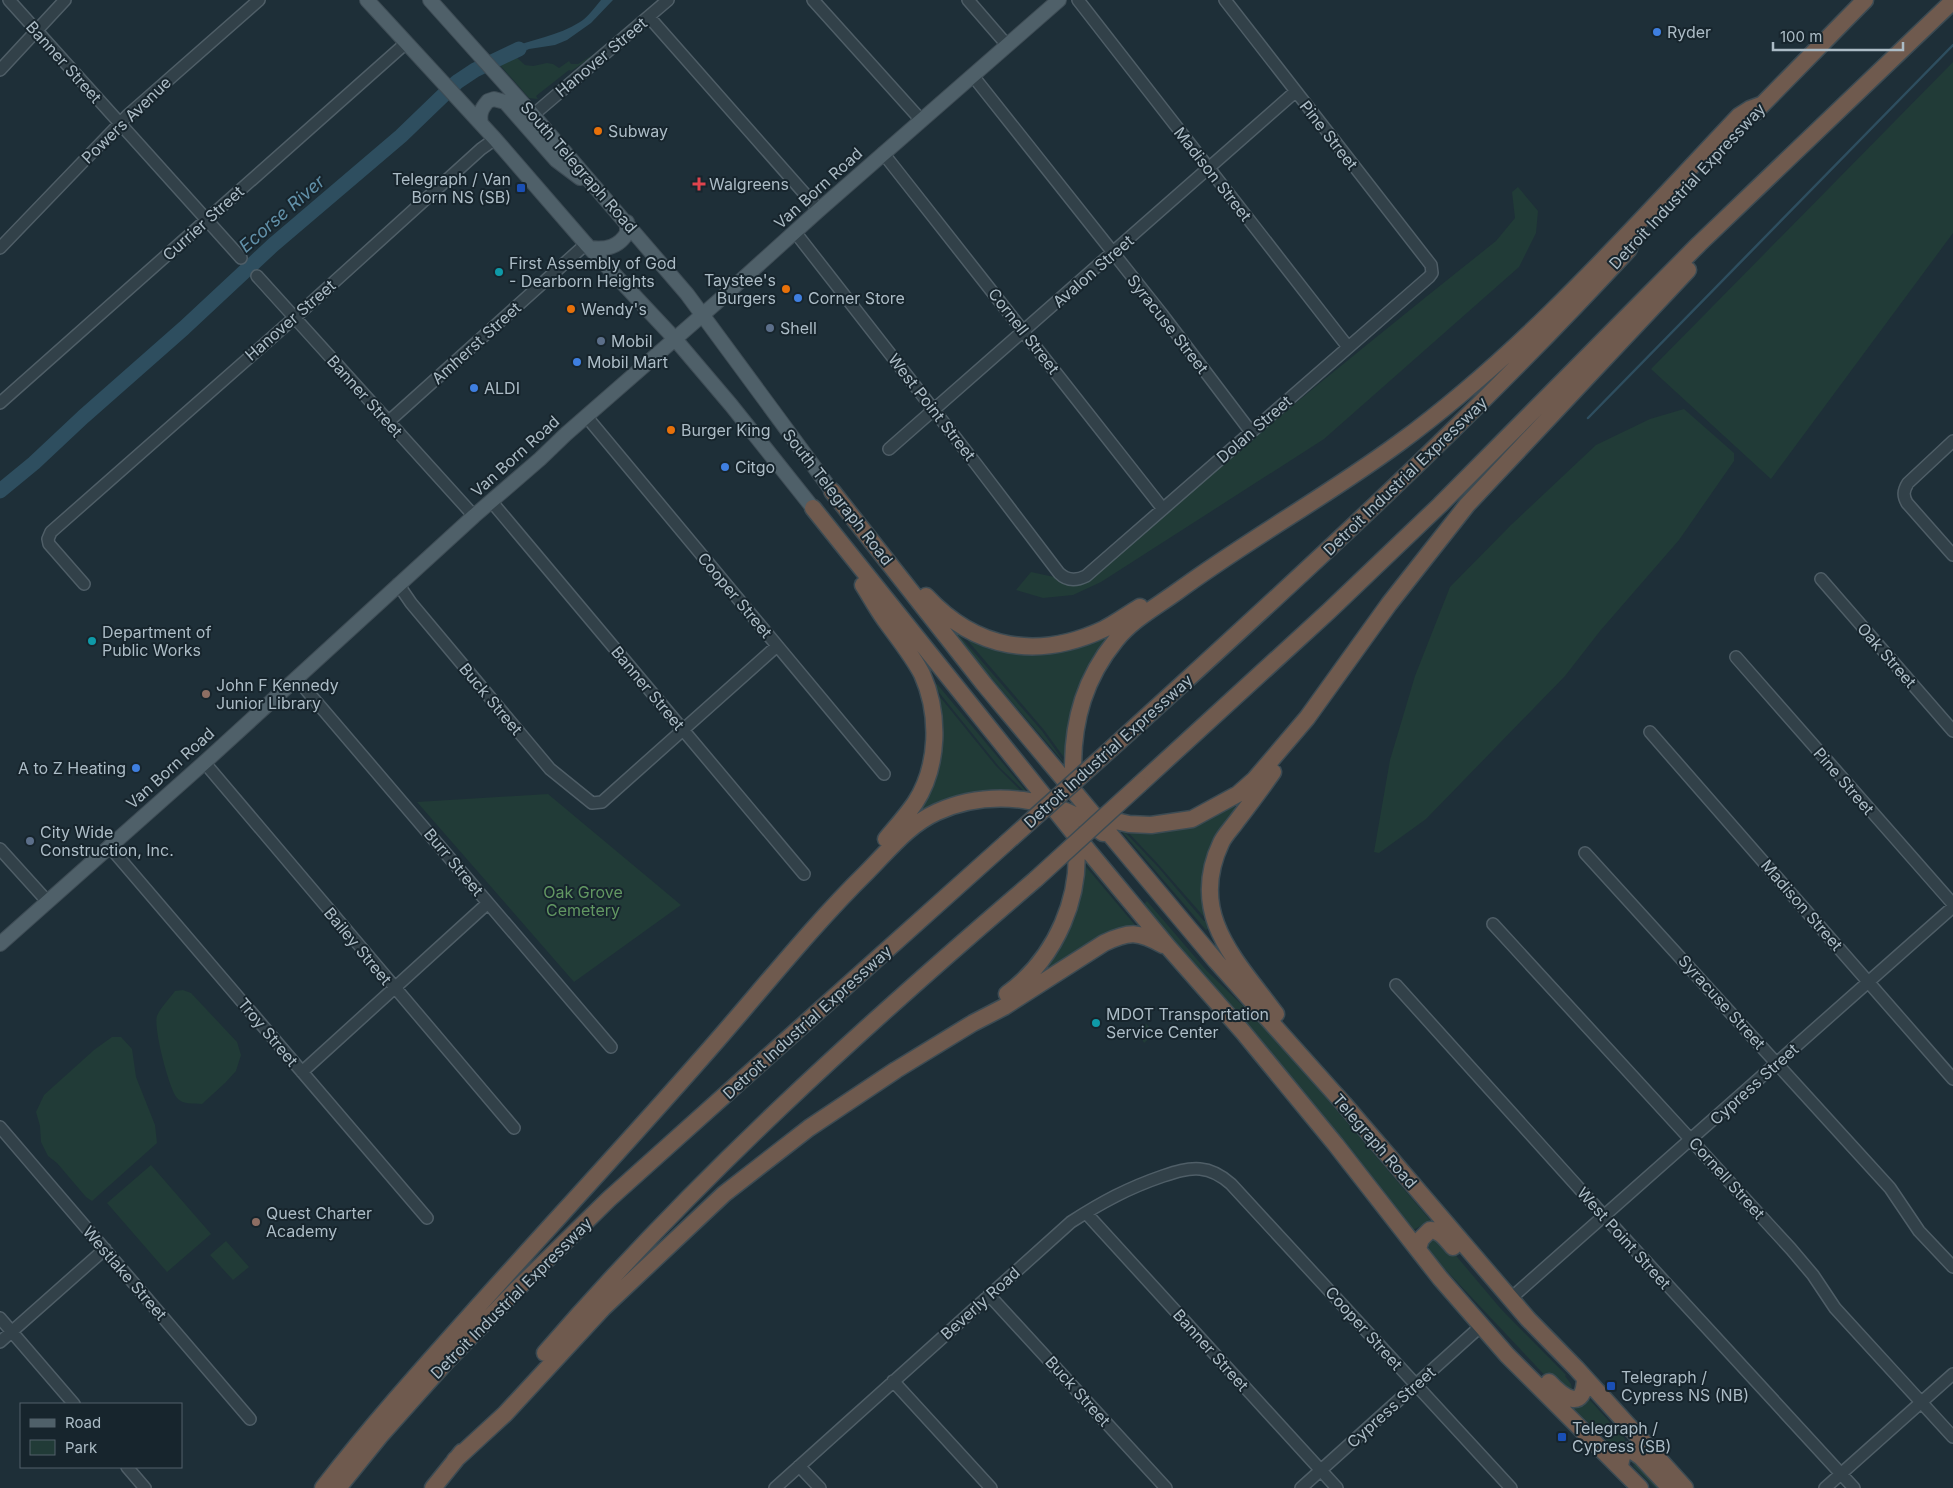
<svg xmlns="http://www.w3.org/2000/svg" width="1953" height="1488" viewBox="0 0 1953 1488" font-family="Inter,sans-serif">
<rect width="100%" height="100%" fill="#1e2f38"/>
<path fill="#213b37" d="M 515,56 L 525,65 L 533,66 L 547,63 L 553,64 L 559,68 L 569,61 L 571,64 L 578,64 L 591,56 L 592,57 L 571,71 L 569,70 L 536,96 L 538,99 L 529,98 L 500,65 Z
M 1953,62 L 1953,233 L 1771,479 L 1651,369 Z
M 1518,187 L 1538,211 L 1536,233 L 1519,267 L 1324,439 L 1101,582 L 1073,595 L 1043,598 L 1016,590 L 1031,572 L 1082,583 C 1134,544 1182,499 1232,456 C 1319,383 1407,312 1496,241 L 1515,218 L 1512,192 Z
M 1684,409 L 1734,453 L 1734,461 L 1679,540 L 1600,631 L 1565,676 L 1426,819 L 1379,853 L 1374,852 L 1390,760 L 1415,676 L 1450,587 L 1511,525 L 1596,445 L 1650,419 Z
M 957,631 L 962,631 L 960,636 L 1042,731 L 1067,766 L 954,635 Z
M 1105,633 L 1111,638 L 1068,763 L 1044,730 L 963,635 L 993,645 Z
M 937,684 L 1026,791 L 1026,793 L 1000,768 L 937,690 L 932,690 L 932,687 Z
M 936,692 L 996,766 L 1024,794 L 918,814 L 916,810 Z
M 548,794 L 681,905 L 574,982 L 417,802 Z
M 1234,806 L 1238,810 L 1223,832 L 1208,917 L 1205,918 L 1157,863 L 1125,829 L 1206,820 Z
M 1123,830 L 1158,867 L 1204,921 L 1209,919 L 1211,927 L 1206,930 L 1123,833 Z
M 1083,858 L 1139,923 L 1138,925 L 1082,859 Z
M 1082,862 L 1135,925 L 1114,931 L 1052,969 L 1047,965 L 1063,941 Z
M 1147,901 L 1207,971 L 1271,1033 L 1431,1221 L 1413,1230 L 1345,1144 L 1144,904 Z
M 183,990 L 191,993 L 237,1042 L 241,1055 L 236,1071 L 225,1083 L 202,1104 C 193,1103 183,1105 177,1098 C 169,1089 153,1027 157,1016 C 160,1008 170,998 175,991 Z
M 1146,1024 L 1153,1030 L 1154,1034 L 1144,1043 L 1142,1039 L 1143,1026 Z
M 112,1037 L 121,1037 L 132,1049 L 136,1077 L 155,1125 L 157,1143 L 92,1201 L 86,1197 L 57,1163 L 48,1156 L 41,1142 L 40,1126 L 36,1112 L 44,1095 L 94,1050 Z
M 151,1165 L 211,1234 L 167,1272 L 107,1203 Z
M 1433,1238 L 1447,1245 L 1501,1309 L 1566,1375 L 1565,1376 L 1571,1384 L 1572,1389 L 1568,1390 L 1553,1384 L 1443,1267 L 1429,1249 L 1428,1240 Z
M 226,1241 L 249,1267 L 233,1280 L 210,1255 Z
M 1588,1398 L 1625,1439 L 1625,1442 L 1616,1449 L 1572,1407 Z
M 1630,1458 L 1665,1488 L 1655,1488 L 1633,1466 L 1634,1465 L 1630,1460 Z"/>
<path fill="#2e4e5f" d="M 601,0 L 613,0 L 591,23 L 567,40 L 555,45 L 529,49 L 503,61 L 497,54 C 524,40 555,38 580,22 C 588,17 595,7 601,0 Z
M 472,66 L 477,72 L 459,83 L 453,76 Z"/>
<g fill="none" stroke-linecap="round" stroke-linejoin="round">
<path stroke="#2e4e5f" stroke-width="2.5" d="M 1588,418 L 1953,45"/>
<path stroke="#2e4e5f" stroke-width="15" d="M 0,491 L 34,463 L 83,417 L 184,328 L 273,245 L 401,136 L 457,82 L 475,70 L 519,49"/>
<defs>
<path id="minor" d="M 9,0 L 241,258
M 813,0 L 921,120
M 968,0 L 1007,45
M 1078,0 L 1348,347
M 649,17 L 819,210
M 0,70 L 65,0
M 973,76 L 1161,313 L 1251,432
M 533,115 L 668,0
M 883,153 L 1163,509
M 795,232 L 976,464 L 1059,573 C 1067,581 1076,581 1086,576 L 1429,277 L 1432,273 L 1431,265 L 1225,0
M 0,248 L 127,116 L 259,0
M 257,276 L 474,516
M 0,403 L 406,43
M 586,416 L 884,774
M 388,422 L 586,244
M 1953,441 L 1908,483 C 1903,491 1903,496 1907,503 L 1953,555
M 889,449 L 1295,92
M 491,501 L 804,874
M 1821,579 L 1953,731
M 84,584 L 49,544 L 48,539 L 51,532 L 302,311 L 481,149 L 495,139
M 398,584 L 411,603 L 550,769 L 592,803 L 602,802 L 777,646
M 1736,657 L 1953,904
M 296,678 L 611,1047
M 1650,732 L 1953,1079
M 204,762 L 514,1128
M 109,846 L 427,1218
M 0,849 L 47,901
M 1585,853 L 1890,1188 L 1919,1231 L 1953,1267
M 1493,924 L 1791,1249 L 1813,1275 L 1835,1308 L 1953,1437
M 1396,985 L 1605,1217 L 1854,1488
M 302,1072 L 488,903
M 0,1127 L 250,1419
M 1086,1213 L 1337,1488
M 989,1295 L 1166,1488
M 1510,1299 L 1953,907
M 0,1318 L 74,1404
M 0,1342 L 105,1249
M 893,1381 L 991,1488
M 799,1466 L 820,1488
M 127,1467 L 145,1488
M 775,1488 L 1071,1222 C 1102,1202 1128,1188 1163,1176 C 1175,1172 1187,1168 1200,1169 C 1212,1170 1222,1176 1231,1184 L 1511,1488
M 1301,1488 L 1481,1326
M 1825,1488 L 1953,1374"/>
<path id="major" d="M 367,0 L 495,139 L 586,244 L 675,339 L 731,405 L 813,508
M 430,0 L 533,115 L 687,294 L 832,491
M 481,124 C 479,114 481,109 488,101 L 494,99 L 505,102 L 556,160 L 580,178
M 590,248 C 606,250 619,247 627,233 L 627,222
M 0,944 L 206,761 L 474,516 L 540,459 L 566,434 L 716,303 L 819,210 L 1059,0"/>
<path id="highway" d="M 1754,113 L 1865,0
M 832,491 L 984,684 L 1216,961 L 1344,1104 L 1528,1319 L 1576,1368 L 1685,1488
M 813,508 L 1076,836 L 1169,948 L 1243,1032 L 1336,1145 L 1440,1278 L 1507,1355 L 1640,1488
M 863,585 C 870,596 877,609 885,620 C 898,638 912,655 922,674 C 940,714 939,766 915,803 C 906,816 896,827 886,839
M 926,596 C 976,650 1038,660 1104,629 C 1116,623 1128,614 1140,607
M 1112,748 C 1289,587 1467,425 1629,249
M 1273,772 C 1261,789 1249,805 1236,822 C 1231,829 1224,836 1221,843 C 1187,915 1237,961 1276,1014
M 1140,784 L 1329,611 L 1440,505 L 1699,244 L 1953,1
M 1074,792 C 1072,784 1073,776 1073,768 C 1073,719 1085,678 1116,640 C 1133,619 1156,607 1178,591 C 1249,539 1327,496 1399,443 C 1526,350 1631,230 1739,116 L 1750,109 L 1761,105
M 1093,816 L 1129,824 L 1151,825 L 1192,819 L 1238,794 L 1255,779 L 1307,718 L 1389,604 L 1467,505 L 1688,270
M 1007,994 C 1056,958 1084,895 1075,834
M 1418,1249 L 1421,1239 L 1430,1230 C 1440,1230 1446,1239 1453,1247
M 545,1353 C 694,1180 863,1027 1036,879
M 1549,1382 C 1564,1398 1584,1412 1585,1378
M 455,1460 L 505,1414 L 603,1308 L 724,1194 L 809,1128 L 896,1070 L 973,1023 L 1004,1007 L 1104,943 C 1129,931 1138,931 1163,945
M 1620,1467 C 1621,1459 1622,1451 1631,1450 L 1641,1457 L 1670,1488
M 323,1488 C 370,1427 421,1370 472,1313 C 550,1226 630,1140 707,1052 C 760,992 810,928 867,872 C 889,850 908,825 937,812 C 990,788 1058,797 1103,833
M 338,1488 L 380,1436 L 446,1362 L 515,1291 L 609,1199 L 1005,844
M 433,1488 L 462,1452"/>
</defs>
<use href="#minor" stroke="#4f5e67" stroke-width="14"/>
<use href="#major" stroke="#3e4c55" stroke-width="16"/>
<use href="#highway" stroke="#3c4b53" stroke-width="19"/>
<use href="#minor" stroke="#324149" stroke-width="11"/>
<use href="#major" stroke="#4f6069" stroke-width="14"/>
<use href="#highway" stroke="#6f5a4e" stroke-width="16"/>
<defs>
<path id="highway-bridge" d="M 1005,844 L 1112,748
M 1036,879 L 1140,784"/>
</defs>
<use href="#highway-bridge" stroke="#3c4b53" stroke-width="19" stroke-linecap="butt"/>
<use href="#highway-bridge" stroke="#6f5a4e" stroke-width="16"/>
</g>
<g fill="#3f7fe0" stroke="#17252d" stroke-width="2">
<circle cx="1657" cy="32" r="5"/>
<circle cx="798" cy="298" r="5"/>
<circle cx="577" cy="362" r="5"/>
<circle cx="474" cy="388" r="5"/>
<circle cx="725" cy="467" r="5"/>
<circle cx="136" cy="768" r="5"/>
</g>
<g fill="#e8710a" stroke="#17252d" stroke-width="2">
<circle cx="598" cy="131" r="5"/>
<circle cx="786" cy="289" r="5"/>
<circle cx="571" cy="309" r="5"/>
<circle cx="671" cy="430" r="5"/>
</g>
<path fill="#e0444e" stroke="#17252d" stroke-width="2" d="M696.5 176.5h5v5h5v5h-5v5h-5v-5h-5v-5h5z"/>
<g fill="#1a4fb4" stroke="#17252d" stroke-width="2">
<rect x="516" y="183" width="10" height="10" rx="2.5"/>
<rect x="1606" y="1381" width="10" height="10" rx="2.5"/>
<rect x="1557" y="1432" width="10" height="10" rx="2.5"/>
</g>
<g fill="#0f9aa8" stroke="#17252d" stroke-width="2">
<circle cx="499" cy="272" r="5"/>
<circle cx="92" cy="641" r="5"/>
<circle cx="1096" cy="1023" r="5"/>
</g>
<g fill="#5c6f8a" stroke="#17252d" stroke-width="2">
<circle cx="770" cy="328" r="5"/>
<circle cx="601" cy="341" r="5"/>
<circle cx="30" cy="841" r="5"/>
</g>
<g fill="#8d6e63" stroke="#17252d" stroke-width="2">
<circle cx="206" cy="694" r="5"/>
<circle cx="256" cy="1222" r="5"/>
</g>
<g text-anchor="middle" stroke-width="4" stroke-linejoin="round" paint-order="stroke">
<g font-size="16" fill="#acbcc6" stroke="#17252d" text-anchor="start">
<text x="1667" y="38">Ryder</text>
<text x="608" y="137">Subway</text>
<text x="511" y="185" text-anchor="end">Telegraph / Van<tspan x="511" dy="18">Born NS (SB)</tspan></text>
<text x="709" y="190">Walgreens</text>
<text x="509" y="269">First Assembly of God<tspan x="509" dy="18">- Dearborn Heights</tspan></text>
<text x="776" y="286" text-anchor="end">Taystee's<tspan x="776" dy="18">Burgers</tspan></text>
<text x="808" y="304">Corner Store</text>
<text x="581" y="315">Wendy's</text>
<text x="780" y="334">Shell</text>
<text x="611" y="347">Mobil</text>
<text x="587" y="368">Mobil Mart</text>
<text x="484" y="394">ALDI</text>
<text x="681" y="436">Burger King</text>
<text x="735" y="473">Citgo</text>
<text x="102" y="638">Department of<tspan x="102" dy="18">Public Works</tspan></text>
<text x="216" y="691">John F Kennedy<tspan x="216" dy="18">Junior Library</tspan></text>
<text x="126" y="774" text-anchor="end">A to Z Heating</text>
<text x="40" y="838">City Wide<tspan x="40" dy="18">Construction, Inc.</tspan></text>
<text x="1106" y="1020">MDOT Transportation<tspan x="1106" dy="18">Service Center</tspan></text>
<text x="266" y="1219">Quest Charter<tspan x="266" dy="18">Academy</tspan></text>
<text x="1621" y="1383">Telegraph /<tspan x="1621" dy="18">Cypress NS (NB)</tspan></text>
<text x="1572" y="1434">Telegraph /<tspan x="1572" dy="18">Cypress (SB)</tspan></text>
</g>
<g font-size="16" fill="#acbcc6" stroke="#17252d">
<text transform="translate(601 57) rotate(-40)" y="6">Hanover Street</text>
<text transform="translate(64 62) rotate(48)" y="6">Banner Street</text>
<text transform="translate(126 120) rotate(-44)" y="6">Powers Avenue</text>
<text transform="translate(1329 135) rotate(52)" y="6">Pine Street</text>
<text transform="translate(579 167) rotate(49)" y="6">South Telegraph Road</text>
<text transform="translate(1213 174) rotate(52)" y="6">Madison Street</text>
<text transform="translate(1687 186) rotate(-47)" y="6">Detroit Industrial Expressway</text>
<text transform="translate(818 188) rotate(-42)" y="6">Van Born Road</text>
<text transform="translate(203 223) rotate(-42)" y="6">Currier Street</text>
<text transform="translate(1093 271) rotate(-41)" y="6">Avalon Street</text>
<text transform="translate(290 320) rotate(-41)" y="6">Hanover Street</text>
<text transform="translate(1168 324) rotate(52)" y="6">Syracuse Street</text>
<text transform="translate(1024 331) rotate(52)" y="6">Cornell Street</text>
<text transform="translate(476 343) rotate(-42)" y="6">Amherst Street</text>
<text transform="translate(365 396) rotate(48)" y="6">Banner Street</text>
<text transform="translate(932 407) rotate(52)" y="6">West Point Street</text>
<text transform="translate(1254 429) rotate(-41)" y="6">Dolan Street</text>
<text transform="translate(515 456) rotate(-42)" y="6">Van Born Road</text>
<text transform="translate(1405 476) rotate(-44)" y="6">Detroit Industrial Expressway</text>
<text transform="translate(838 497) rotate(52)" y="6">South Telegraph Road</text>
<text transform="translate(735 595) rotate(50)" y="6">Cooper Street</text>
<text transform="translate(1887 655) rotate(49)" y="6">Oak Street</text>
<text transform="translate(648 688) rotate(50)" y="6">Banner Street</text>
<text transform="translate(491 699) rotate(50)" y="6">Buck Street</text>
<text transform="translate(1108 751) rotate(-42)" y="6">Detroit Industrial Expressway</text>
<text transform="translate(170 768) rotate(-42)" y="6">Van Born Road</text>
<text transform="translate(1844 781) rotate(49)" y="6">Pine Street</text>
<text transform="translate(454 862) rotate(50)" y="6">Burr Street</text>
<text transform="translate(1802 905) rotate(49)" y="6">Madison Street</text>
<text transform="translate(358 946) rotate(50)" y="6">Bailey Street</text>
<text transform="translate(1722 1002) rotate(48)" y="6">Syracuse Street</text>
<text transform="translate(807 1022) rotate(-42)" y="6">Detroit Industrial Expressway</text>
<text transform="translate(268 1032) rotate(50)" y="6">Troy Street</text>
<text transform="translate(1754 1084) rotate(-42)" y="6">Cypress Street</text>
<text transform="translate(1375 1141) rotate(49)" y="6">Telegraph Road</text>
<text transform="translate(1727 1178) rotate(48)" y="6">Cornell Street</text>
<text transform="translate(1624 1238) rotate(48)" y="6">West Point Street</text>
<text transform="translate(125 1273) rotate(49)" y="6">Westlake Street</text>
<text transform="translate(511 1298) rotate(-45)" y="6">Detroit Industrial Expressway</text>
<text transform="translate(980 1303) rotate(-42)" y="6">Beverly Road</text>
<text transform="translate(1364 1328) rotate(48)" y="6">Cooper Street</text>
<text transform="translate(1211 1350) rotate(48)" y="6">Banner Street</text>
<text transform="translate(1078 1391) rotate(48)" y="6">Buck Street</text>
<text transform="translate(1391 1407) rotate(-42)" y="6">Cypress Street</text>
</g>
<g font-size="16" fill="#629762" stroke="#17252d">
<text x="583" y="898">Oak Grove<tspan x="583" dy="18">Cemetery</tspan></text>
</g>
<g font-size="18" font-style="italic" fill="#6190a8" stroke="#17252d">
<text transform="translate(282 214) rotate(-41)" y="6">Ecorse River</text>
</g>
</g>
<rect x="20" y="1403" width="162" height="65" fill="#17252d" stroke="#53616a"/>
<rect x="30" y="1419" width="25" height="8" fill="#4f6069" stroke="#53616a"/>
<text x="65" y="1428" font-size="15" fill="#acbcc6">Road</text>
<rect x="30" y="1440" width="25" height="15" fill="#213b37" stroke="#53616a"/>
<text x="65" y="1453" font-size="15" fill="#acbcc6">Park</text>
<path d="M1773 42v8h130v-8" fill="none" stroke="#acbcc6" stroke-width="2.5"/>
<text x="1780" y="42" font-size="15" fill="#acbcc6" stroke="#17252d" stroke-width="4" paint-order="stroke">100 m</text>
</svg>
